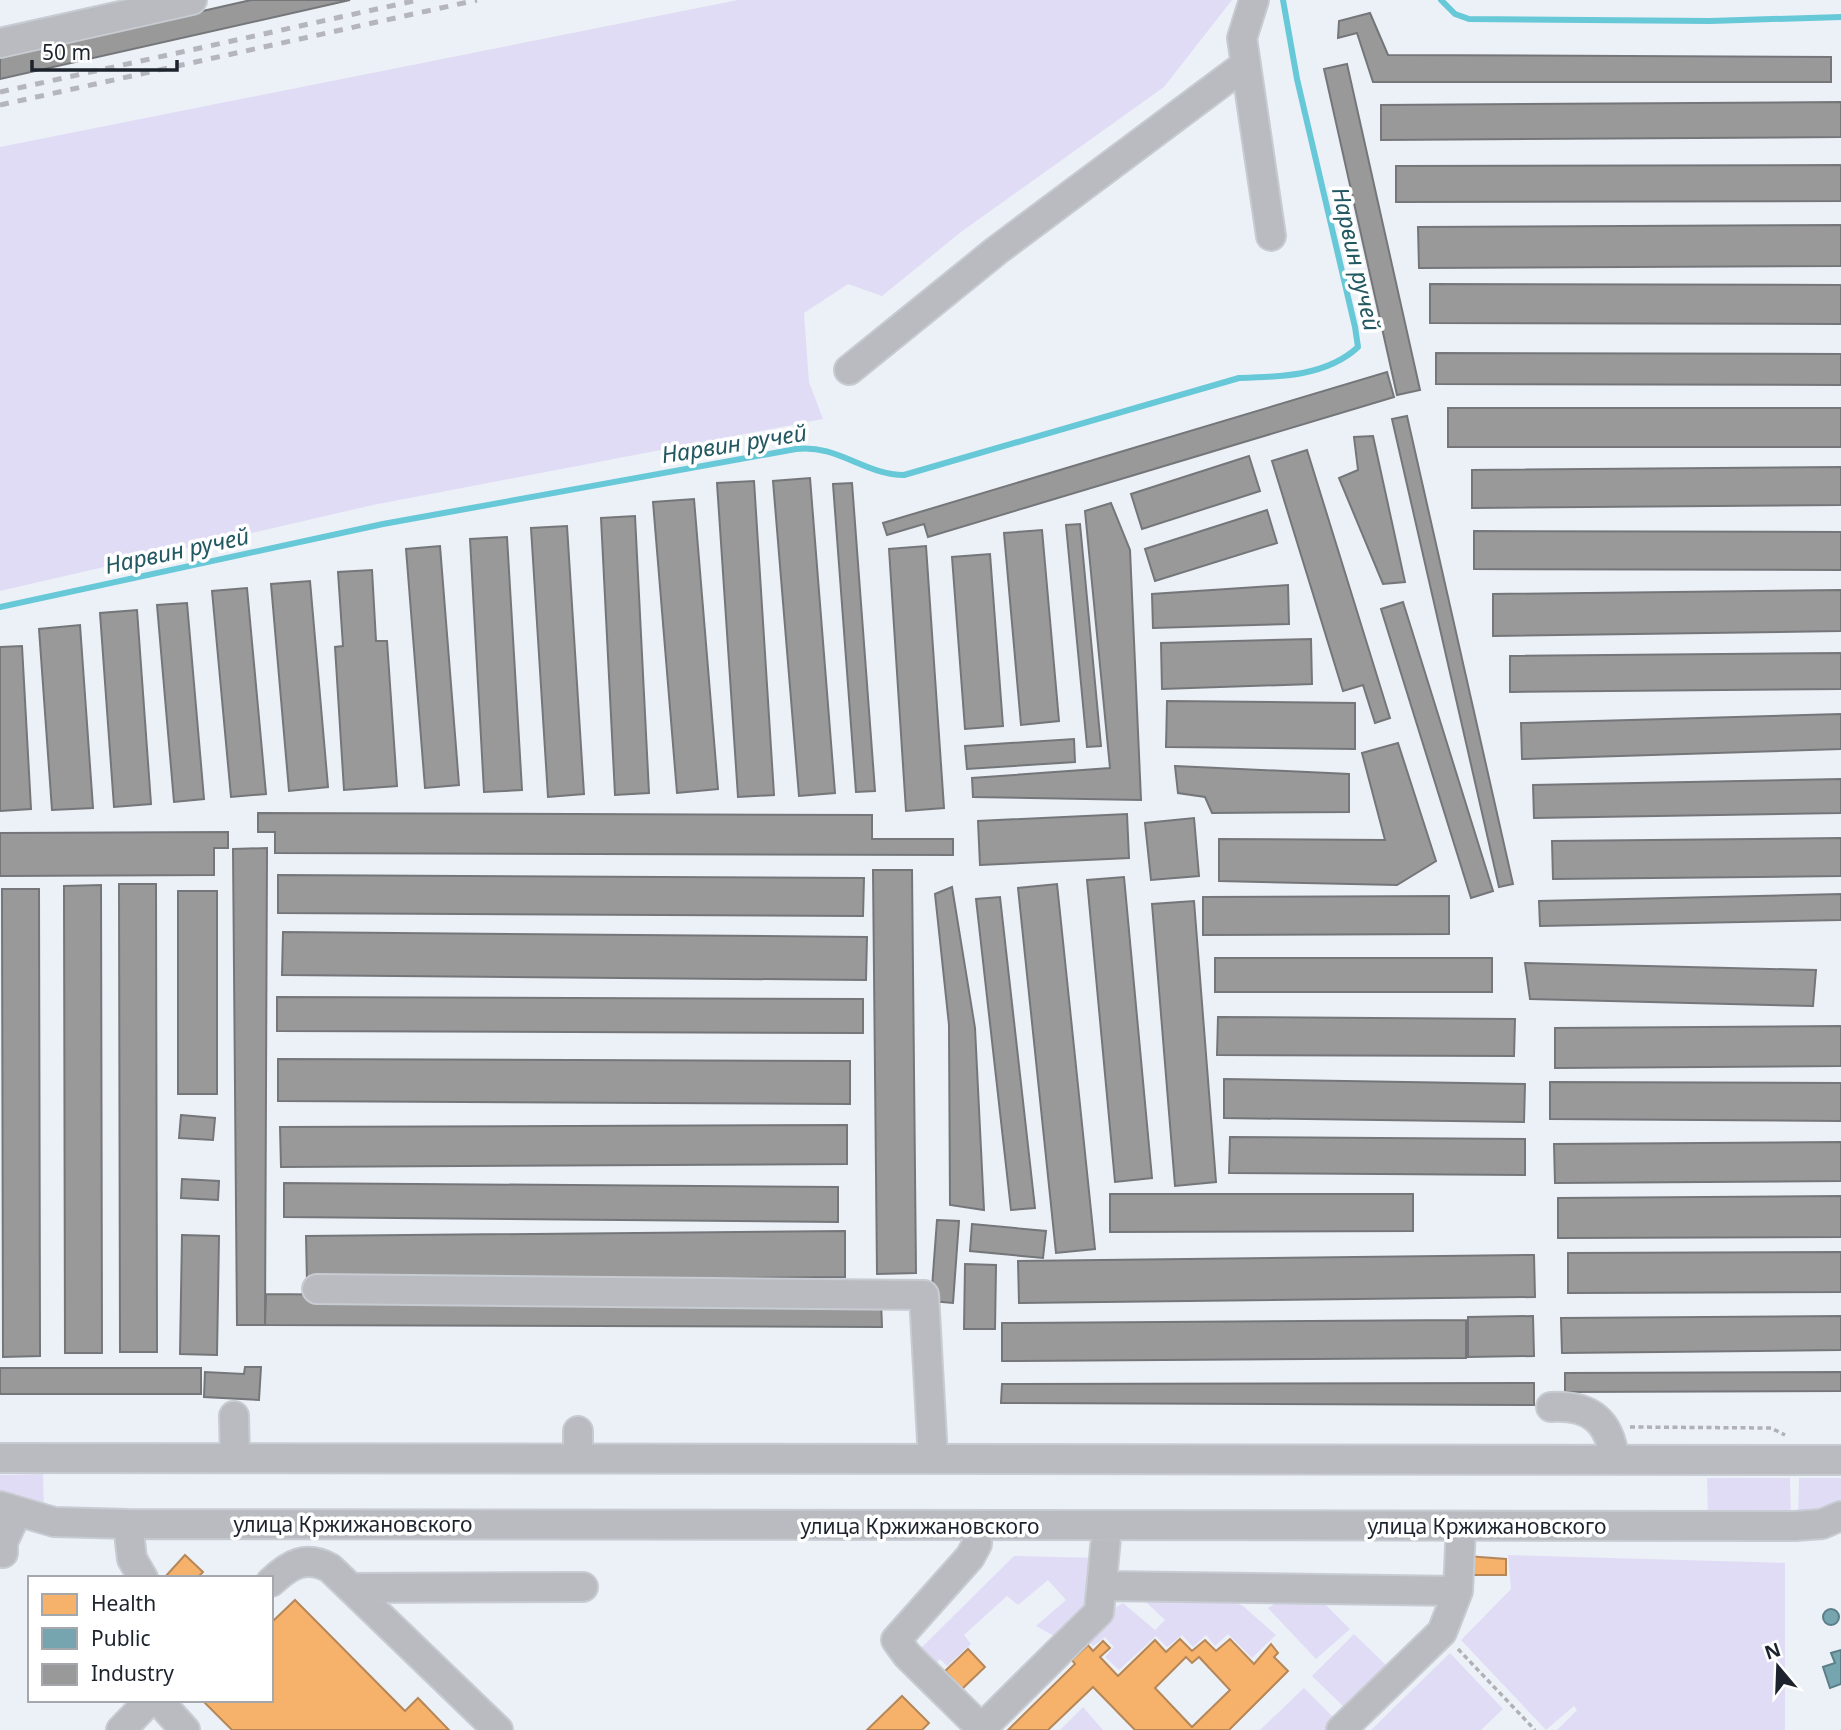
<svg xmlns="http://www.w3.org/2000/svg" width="1841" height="1730" viewBox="0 0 1841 1730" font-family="'Noto Sans',sans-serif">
<rect width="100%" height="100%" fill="#ecf1f7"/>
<path fill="#e0dcf6" d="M 738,0 L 1232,0 L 1164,87 L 961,232 L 882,296 L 848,284 L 804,313 L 809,382 L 823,419 L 373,505 L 0,591 L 0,147 Z
M 43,1474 L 44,1511 L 0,1497 L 0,1475 Z
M 1707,1478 L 1790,1478 L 1791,1519 L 1708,1518 Z
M 1799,1478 L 1841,1478 L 1841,1508 L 1798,1519 Z
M 1508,1555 L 1785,1563 L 1785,1730 L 1557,1730 L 1577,1710 L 1574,1706 L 1546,1730 L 1461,1640 L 1511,1589 Z
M 1014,1556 L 1101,1558 L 1095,1599 L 1056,1637 L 1036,1626 L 1066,1600 L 1048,1580 L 1018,1605 L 1007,1596 L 964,1635 L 971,1644 L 947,1666 L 940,1659 L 931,1670 L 915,1654 Z
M 1149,1593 L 1220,1596 L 1243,1606 L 1276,1635 L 1252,1658 L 1228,1634 L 1215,1646 L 1206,1635 L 1193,1647 L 1182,1635 L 1167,1647 L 1156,1636 L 1119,1670 L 1105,1657 L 1114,1647 L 1105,1637 L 1093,1646 L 1088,1642 L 1105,1614 L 1123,1603 L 1155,1630 L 1165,1620 L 1146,1602 Z
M 1293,1593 L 1318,1597 L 1350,1629 L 1316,1659 L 1268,1608 Z
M 1354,1634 L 1389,1668 L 1347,1710 L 1312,1676 Z
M 1450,1653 L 1503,1709 L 1481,1730 L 1371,1730 Z
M 1304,1688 L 1337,1721 L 1328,1730 L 1260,1730 Z
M 1083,1707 L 1103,1730 L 1060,1730 Z"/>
<path fill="#f6b26b" stroke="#b58758" stroke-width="2" fill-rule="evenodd" d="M 185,1555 L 203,1572 L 197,1578 L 164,1578 Z
M 1466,1556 L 1506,1559 L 1506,1575 L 1466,1575 Z
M 295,1600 L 405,1711 L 418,1698 L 449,1730 L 232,1730 L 202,1700 L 271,1700 L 271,1623 Z
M 1180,1639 L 1192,1651 L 1205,1640 L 1216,1651 L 1230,1639 L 1254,1664 L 1271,1644 L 1278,1653 L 1274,1657 L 1288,1671 L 1229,1730 L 1135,1730 L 1093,1687 L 1048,1730 L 1008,1730 L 1075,1664 L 1072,1660 L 1088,1645 L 1093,1651 L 1103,1641 L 1110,1648 L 1100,1657 L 1118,1676 L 1155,1640 L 1166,1652 ZM 1186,1657 L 1192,1663 L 1199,1657 L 1230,1690 L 1192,1727 L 1155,1688 Z
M 968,1649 L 985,1667 L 962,1689 L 945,1671 Z
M 902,1696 L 929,1723 L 922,1730 L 867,1730 Z"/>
<path fill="#76a5af" stroke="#5b7e88" stroke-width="2" d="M1823 1617a8 8 0 1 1 16 0a8 8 0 1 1-16 0Z
M 1841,1650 L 1841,1684 L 1830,1688 L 1823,1667 L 1835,1663 L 1831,1653 Z"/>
<path fill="#999" stroke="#747679" stroke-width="2" d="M 251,0 L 350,0 L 0,79 L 0,57 Z
M 1370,13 L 1388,55 L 1831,57 L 1831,82 L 1373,82 L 1357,33 L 1338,38 L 1339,21 Z
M 1347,64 L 1420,390 L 1397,395 L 1324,69 Z
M 1841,102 L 1841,137 L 1381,140 L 1381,105 Z
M 1841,165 L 1841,201 L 1396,202 L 1396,166 Z
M 1841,225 L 1841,266 L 1419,268 L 1418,227 Z
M 1430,284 L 1841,285 L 1841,324 L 1430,323 Z
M 1436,353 L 1841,354 L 1841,385 L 1436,384 Z
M 1387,372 L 1394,397 L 928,537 L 924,524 L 887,535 L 883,523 Z
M 1448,408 L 1841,408 L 1841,447 L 1448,447 Z
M 1407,416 L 1513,884 L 1499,887 L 1392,419 Z
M 1373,436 L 1405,582 L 1383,584 L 1339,478 L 1358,470 L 1354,437 Z
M 1307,450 L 1390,718 L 1375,723 L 1363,685 L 1343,691 L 1272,461 Z
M 1249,456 L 1260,491 L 1142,529 L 1131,494 Z
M 1841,467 L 1841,505 L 1472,508 L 1472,470 Z
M 810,478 L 835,793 L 799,796 L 773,481 Z
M 754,481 L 774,795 L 738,797 L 717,483 Z
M 852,483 L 875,791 L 856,792 L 833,484 Z
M 694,499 L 718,789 L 677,793 L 653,502 Z
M 1111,503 L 1130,550 L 1141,800 L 973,797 L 972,778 L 1110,768 L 1085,511 Z
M 1267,510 L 1277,543 L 1155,581 L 1145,549 Z
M 635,516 L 649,793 L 615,795 L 601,518 Z
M 1080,524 L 1101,746 L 1087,747 L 1066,525 Z
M 567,526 L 584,794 L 548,797 L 531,528 Z
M 1042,530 L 1059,721 L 1021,725 L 1004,533 Z
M 1474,531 L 1841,532 L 1841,570 L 1474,569 Z
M 507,537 L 522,790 L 484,792 L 470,539 Z
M 440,546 L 459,785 L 425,788 L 406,549 Z
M 926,546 L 944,808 L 906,811 L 889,549 Z
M 990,554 L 1003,726 L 965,729 L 952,557 Z
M 372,570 L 376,641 L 387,641 L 397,786 L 344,790 L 335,647 L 343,646 L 338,572 Z
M 310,581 L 328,787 L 289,791 L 271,584 Z
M 1288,585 L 1289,624 L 1153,628 L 1152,594 Z
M 247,588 L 266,794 L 231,797 L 212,591 Z
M 1841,590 L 1841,631 L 1493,636 L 1493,594 Z
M 1403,602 L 1493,891 L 1471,898 L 1381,609 Z
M 187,603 L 204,799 L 174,802 L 157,605 Z
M 137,610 L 151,804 L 114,807 L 100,613 Z
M 80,625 L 93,808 L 52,810 L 39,629 Z
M 1311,639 L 1312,684 L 1162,689 L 1161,643 Z
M 22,646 L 31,809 L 0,811 L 0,647 Z
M 1841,653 L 1841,689 L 1510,692 L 1510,656 Z
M 1167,701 L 1355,703 L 1355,749 L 1166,747 Z
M 1841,714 L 1841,749 L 1522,759 L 1521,723 Z
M 1074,739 L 1075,762 L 967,769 L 965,746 Z
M 1398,743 L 1436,861 L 1397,885 L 1219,881 L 1219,839 L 1385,840 L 1362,753 Z
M 1175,766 L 1349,774 L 1349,812 L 1212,813 L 1205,797 L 1178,793 Z
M 1841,779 L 1841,813 L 1534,818 L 1533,785 Z
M 258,813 L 872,815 L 872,839 L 953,839 L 953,855 L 275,853 L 275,832 L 258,832 Z
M 1127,814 L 1129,858 L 980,865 L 978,821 Z
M 1194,818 L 1199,876 L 1151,880 L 1145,823 Z
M 228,832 L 228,848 L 214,848 L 214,875 L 0,876 L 0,833 Z
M 1841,838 L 1841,876 L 1553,879 L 1552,841 Z
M 267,848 L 265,1325 L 237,1325 L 233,849 Z
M 873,870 L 912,870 L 916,1273 L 877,1274 Z
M 278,875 L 864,878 L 863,916 L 278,913 Z
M 1124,877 L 1152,1178 L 1115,1182 L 1087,880 Z
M 119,884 L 156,884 L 157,1352 L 120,1352 Z
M 1057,884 L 1095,1249 L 1056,1253 L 1018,888 Z
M 101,885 L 102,1353 L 65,1353 L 64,886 Z
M 952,887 L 975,1028 L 984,1210 L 950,1205 L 949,1025 L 935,894 Z
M 2,889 L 39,889 L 40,1356 L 3,1357 Z
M 178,891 L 217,891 L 217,1094 L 178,1094 Z
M 1841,894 L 1841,920 L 1540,926 L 1539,901 Z
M 1449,896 L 1449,934 L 1203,935 L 1203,897 Z
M 1000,897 L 1035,1208 L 1011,1210 L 976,899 Z
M 1194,901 L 1216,1182 L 1175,1186 L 1152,904 Z
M 283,932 L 867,937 L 866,980 L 282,975 Z
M 1215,958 L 1492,958 L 1492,992 L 1215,992 Z
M 1525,963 L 1816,970 L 1813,1006 L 1530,999 Z
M 277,997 L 863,999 L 863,1033 L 277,1031 Z
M 1218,1017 L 1515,1019 L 1514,1056 L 1217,1055 Z
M 1841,1026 L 1841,1066 L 1555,1068 L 1555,1028 Z
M 278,1059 L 850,1061 L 850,1104 L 278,1101 Z
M 1224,1079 L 1525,1084 L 1524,1122 L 1224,1118 Z
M 1550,1082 L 1841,1083 L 1841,1121 L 1550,1119 Z
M 181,1115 L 215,1118 L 213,1140 L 179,1138 Z
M 847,1125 L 847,1164 L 281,1167 L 280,1127 Z
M 1230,1137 L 1525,1139 L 1525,1175 L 1229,1173 Z
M 1841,1142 L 1841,1181 L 1555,1183 L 1554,1144 Z
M 182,1179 L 219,1181 L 218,1200 L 181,1198 Z
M 284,1183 L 838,1187 L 838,1222 L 284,1217 Z
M 1110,1194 L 1413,1194 L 1413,1231 L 1110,1232 Z
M 1841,1196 L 1841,1237 L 1558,1238 L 1558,1198 Z
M 937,1220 L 959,1221 L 953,1303 L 931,1301 Z
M 972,1224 L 1046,1231 L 1043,1258 L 970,1251 Z
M 845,1231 L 845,1277 L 307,1282 L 306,1236 Z
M 182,1235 L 219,1236 L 217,1355 L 180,1354 Z
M 1841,1252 L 1841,1292 L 1568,1293 L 1568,1253 Z
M 1534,1255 L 1535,1297 L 1019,1303 L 1018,1261 Z
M 965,1264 L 996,1265 L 995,1329 L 964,1329 Z
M 266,1294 L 881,1300 L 882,1327 L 265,1325 Z
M 1533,1316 L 1534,1356 L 1468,1357 L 1468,1317 Z
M 1841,1316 L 1841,1350 L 1562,1353 L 1561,1318 Z
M 1466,1320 L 1466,1358 L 1002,1361 L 1002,1323 Z
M 245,1367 L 261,1367 L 259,1400 L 204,1397 L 205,1372 L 244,1374 Z
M 0,1368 L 201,1368 L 201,1394 L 0,1394 Z
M 1841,1372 L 1841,1391 L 1565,1392 L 1565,1373 Z
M 1534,1383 L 1534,1405 L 1001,1403 L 1002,1384 Z"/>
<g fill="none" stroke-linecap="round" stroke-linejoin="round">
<path stroke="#67c8d8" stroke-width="6" d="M 1441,0 L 1455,14 L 1469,19 L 1710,21 L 1841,17
M 0,607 L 383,524 L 796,449 C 837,444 865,475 904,475 L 1239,378 C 1280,377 1327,376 1358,347 L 1355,327 L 1297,79 L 1283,0"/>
<defs>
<path id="minor" d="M 1254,0 L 1242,38 L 1271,236
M 0,43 L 192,0
M 849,370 L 996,251 L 1245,65
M 317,1289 L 924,1295 L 933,1458
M 1551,1407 C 1589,1405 1610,1420 1614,1459
M 234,1416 L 235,1458
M 0,1458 L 1841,1460
M 578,1458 L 578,1431
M 0,1506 L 54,1522 L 128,1524 L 1795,1526 L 1822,1524 L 1841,1516
M 128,1524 L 132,1559 L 143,1578
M 977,1527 L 977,1544 L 970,1557 L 896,1640 L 907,1655 L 983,1730
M 3,1553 L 3,1542 L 17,1512
M 271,1582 C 290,1564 306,1555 330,1568 L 498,1730
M 1104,1586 L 1458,1591
M 351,1588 L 583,1587
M 158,1700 L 185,1730
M 982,1728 L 1099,1612 L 1107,1527
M 121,1730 L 150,1700
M 1341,1730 L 1442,1632 L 1458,1591 L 1461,1527"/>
</defs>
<use href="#minor" stroke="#c7ccd2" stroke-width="32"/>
<path stroke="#b0b1b6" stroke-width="3.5" stroke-dasharray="5 3.5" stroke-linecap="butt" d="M 1630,1427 L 1771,1428 L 1785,1435
M 1458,1649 L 1535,1730"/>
<use href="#minor" stroke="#b9bbc0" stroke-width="28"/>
<path stroke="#b4b6bc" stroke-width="5" stroke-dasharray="9 9" stroke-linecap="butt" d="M 0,92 L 418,0
M 0,105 L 477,0"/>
</g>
<g text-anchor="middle" stroke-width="7" stroke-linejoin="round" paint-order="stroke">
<g font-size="21" fill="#1c232d" stroke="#fff">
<text x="353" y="1532">улица Кржижановского</text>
<text x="920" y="1534">улица Кржижановского</text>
<text x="1487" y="1534">улица Кржижановского</text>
</g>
<g font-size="23" font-style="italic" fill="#225861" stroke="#fff">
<text transform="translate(1356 259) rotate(77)" y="8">Нарвин ручей</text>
<text transform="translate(734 444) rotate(-9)" y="8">Нарвин ручей</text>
<text transform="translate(177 551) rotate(-12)" y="8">Нарвин ручей</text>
</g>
</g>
<rect x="28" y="1576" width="245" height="126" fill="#ffffff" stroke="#a4a7ab" stroke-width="2"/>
<rect x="42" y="1594" width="35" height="21" fill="#f6b26b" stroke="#a4a7ab" stroke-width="2"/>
<text x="91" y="1611" font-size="21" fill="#1c232d">Health</text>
<rect x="42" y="1628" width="35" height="21" fill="#76a5af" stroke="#a4a7ab" stroke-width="2"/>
<text x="91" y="1646" font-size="21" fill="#1c232d">Public</text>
<rect x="42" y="1664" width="35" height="21" fill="#999999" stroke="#a4a7ab" stroke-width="2"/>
<text x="91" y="1681" font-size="21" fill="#1c232d">Industry</text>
<g transform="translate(1778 1667) rotate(341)" stroke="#ffffff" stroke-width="5" paint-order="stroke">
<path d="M0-5L12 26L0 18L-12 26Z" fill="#1c232d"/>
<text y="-10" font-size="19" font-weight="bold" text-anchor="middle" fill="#1c232d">N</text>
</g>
<path d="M32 60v10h145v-10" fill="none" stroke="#1c232d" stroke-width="3.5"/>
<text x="42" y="60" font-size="21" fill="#1c232d" stroke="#ffffff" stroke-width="5" paint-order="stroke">50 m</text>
</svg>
